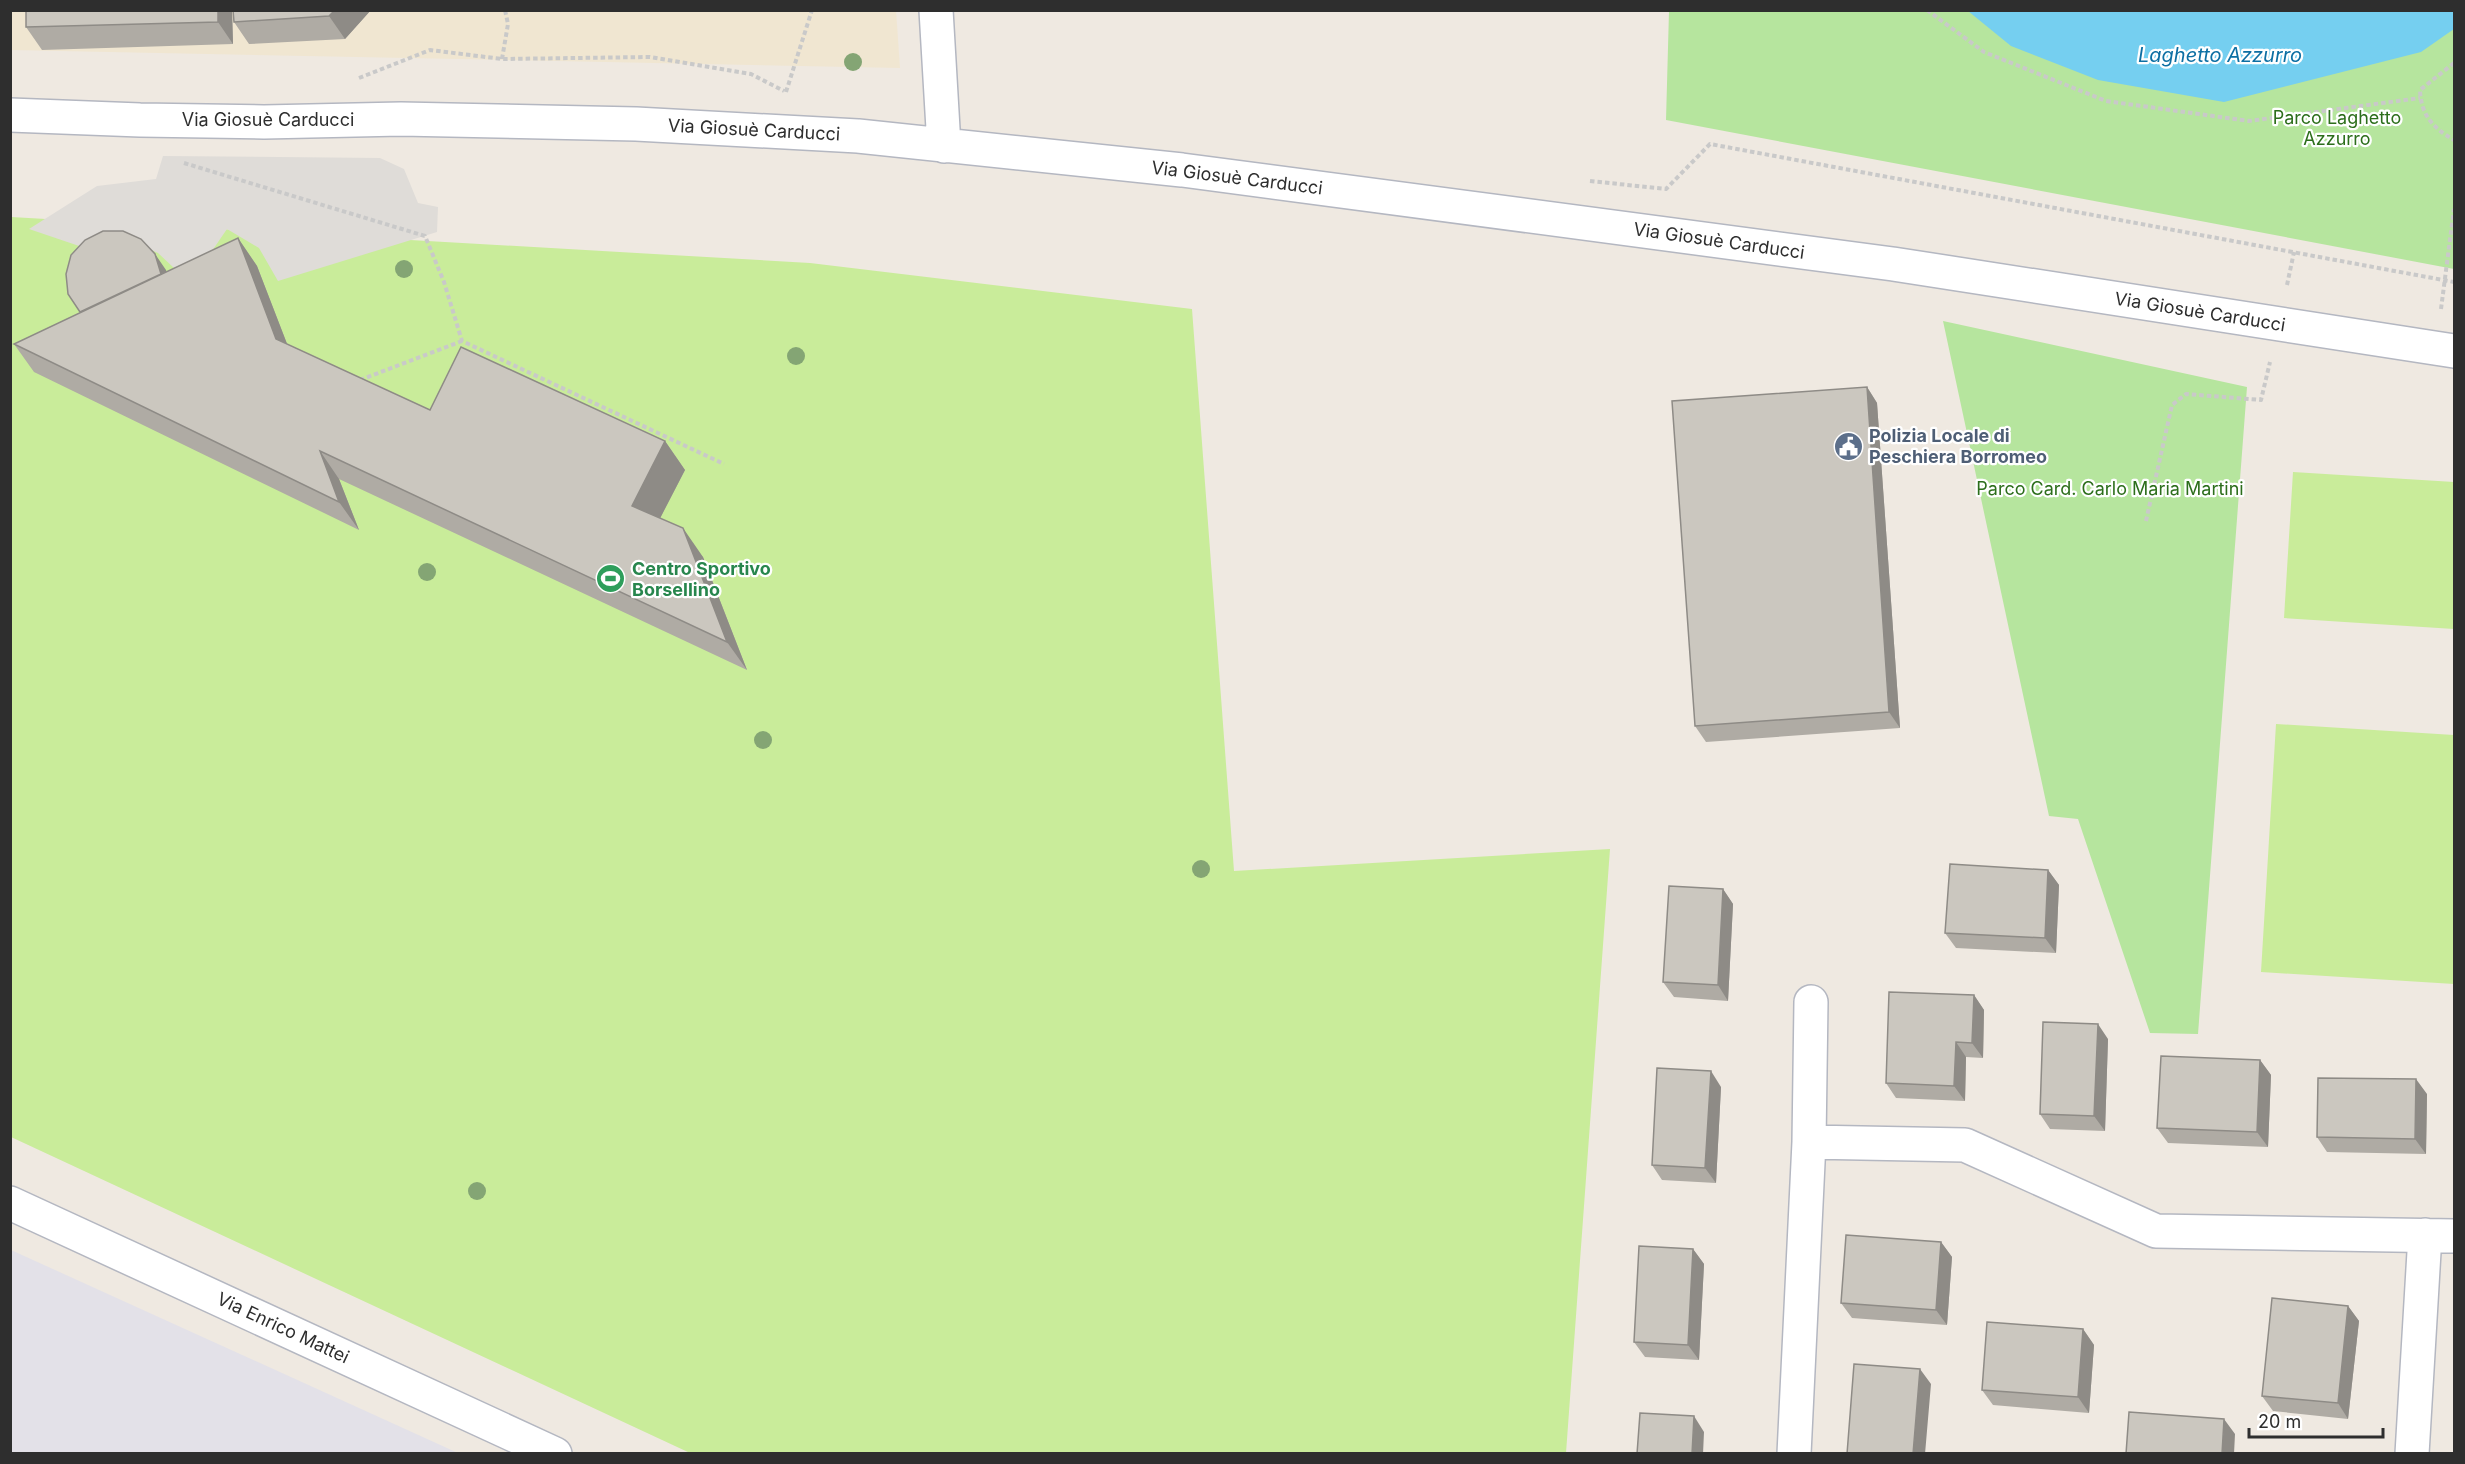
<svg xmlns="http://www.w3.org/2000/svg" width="2465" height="1464" viewBox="0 0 2465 1464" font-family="Inter,sans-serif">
<rect width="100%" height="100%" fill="#efe9e1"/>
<path fill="#e3e1e8" d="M 11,1250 L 458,1453 L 11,1453 Z"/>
<path fill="#f0e6d1" d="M 11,10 L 896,10 L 900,68 L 11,50 Z"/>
<path fill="#b6e59e" d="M 1669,11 L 2454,11 L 2454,269 L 1666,120 Z
M 1943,321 L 2247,387 L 2198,1034 L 2150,1033 L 2078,819 L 2049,816 Z"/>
<path fill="#c9ec9a" d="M 11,217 L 810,263 L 1192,309 L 1234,871 L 1610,849 L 1566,1453 L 690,1453 L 11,1137 Z
M 2293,472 L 2454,482 L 2454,629 L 2284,618 Z
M 2276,724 L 2454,735 L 2454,984 L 2261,972 Z"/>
<path fill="#dfdcd8" d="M 163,156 L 380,158 L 404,169 L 418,203 L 438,207 L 437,232 L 278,281 L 259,248 L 227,229 L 190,283 L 158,253 L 131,241 L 88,249 L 29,229 L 97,186 L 156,179 Z"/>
<path fill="#75cff0" d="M 2454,10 L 2454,29 L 2421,52 L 2224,102 L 2098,80 L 2011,46 L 1968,11 Z"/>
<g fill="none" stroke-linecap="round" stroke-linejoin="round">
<defs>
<path id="minor" d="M 936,10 L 944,146
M 10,115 L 140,120 L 264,122 L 401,119 L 636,124 L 858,136 L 1182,170 L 1893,264 L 2454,351
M 1809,1142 L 1965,1145 L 2156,1231 L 2454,1236
M 10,1203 L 555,1454
M 1794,1454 L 1809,1142 L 1811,1002
M 2412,1454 L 2425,1235"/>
</defs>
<use href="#minor" stroke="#b4b7c1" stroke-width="36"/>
<path stroke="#c9c9c9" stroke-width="4" stroke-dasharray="4.5 3" stroke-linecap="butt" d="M 1927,10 L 1984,52 L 2106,101 L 2249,121 L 2420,98
M 502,59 L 508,24 L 505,10
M 2454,63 L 2420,90 C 2421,115 2433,128 2454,140
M 359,78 L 430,50 L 502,59 L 650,57 L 751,74 L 784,91
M 786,92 L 812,10
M 184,163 L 425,236 L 444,282 L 462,341 L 724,464
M 1590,181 L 1666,189 L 1710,144 L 2454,282
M 2287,285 L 2294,252
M 2441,309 L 2454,209
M 360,380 L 462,341
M 2146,521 L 2172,405 L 2186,394 L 2261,400 L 2270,362"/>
<use href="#minor" stroke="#fff" stroke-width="33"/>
</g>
<g fill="#84a574">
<circle cx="853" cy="62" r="9"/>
<circle cx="404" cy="269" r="9"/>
<circle cx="796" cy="356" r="9"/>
<circle cx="427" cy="572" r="9"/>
<circle cx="763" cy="740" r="9"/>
<circle cx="1201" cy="869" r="9"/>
<circle cx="477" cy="1191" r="9"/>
</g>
<path fill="#afaba4" d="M 26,10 L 232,10 L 233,44 L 42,50 L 26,27 Z
M 371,10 L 345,39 L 249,44 L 234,22 Z
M 238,238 L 257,266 L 287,344 L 430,410 L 665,441 L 685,470 L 660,518 L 703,557 L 747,670 L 339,479 L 359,530 L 34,372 L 14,344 L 79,313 L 155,254 L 166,272 Z
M 1867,387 L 1877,403 L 1900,728 L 1706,742 L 1695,726 Z
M 2048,870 L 2059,885 L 2056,953 L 1956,948 L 1945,933 Z
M 1723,889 L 1733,904 L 1728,1001 L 1674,997 L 1663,982 Z
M 1974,995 L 1984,1010 L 1983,1058 L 1966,1057 L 1965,1101 L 1896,1098 L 1886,1083 Z
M 2108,1039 L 2105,1131 L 2050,1129 L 2040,1114 Z
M 2260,1060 L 2271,1075 L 2268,1147 L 2168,1143 L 2157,1128 Z
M 1721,1087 L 1716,1183 L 1662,1180 L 1652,1165 Z
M 2427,1094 L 2426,1154 L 2327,1152 L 2317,1137 Z
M 1941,1242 L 1952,1257 L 1947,1325 L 1852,1318 L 1841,1303 Z
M 1693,1249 L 1704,1264 L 1699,1360 L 1645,1357 L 1634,1342 Z
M 2348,1306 L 2359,1321 L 2348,1419 L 2273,1411 L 2262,1396 Z
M 2083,1329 L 2094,1345 L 2089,1413 L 1993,1405 L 1982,1390 Z"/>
<path fill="#8e8b86" d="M 218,10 L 232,10 L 233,44 L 218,22 Z
M 335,10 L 371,10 L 345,39 L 329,16 Z
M 238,238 L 257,266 L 296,367 L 276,339 Z
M 155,254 L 166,270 L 171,288 L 170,308 Z
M 1867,387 L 1877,403 L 1900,728 L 1889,712 Z
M 665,441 L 685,470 L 652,534 L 632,506 Z
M 320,451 L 339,479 L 359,530 L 339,502 Z
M 683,528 L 703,557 L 747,670 L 727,642 Z
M 2048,870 L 2059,885 L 2056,953 L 2045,938 Z
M 1723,889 L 1733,904 L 1728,1001 L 1718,985 Z
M 1974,995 L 1984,1010 L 1983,1058 L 1972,1043 Z
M 2098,1024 L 2108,1039 L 2105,1131 L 2094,1116 Z
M 1956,1042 L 1966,1057 L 1965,1101 L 1954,1086 Z
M 2260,1060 L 2271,1075 L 2268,1147 L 2257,1132 Z
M 1711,1071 L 1721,1087 L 1716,1183 L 1705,1168 Z
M 2416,1079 L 2427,1094 L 2426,1154 L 2415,1139 Z
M 1941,1242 L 1952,1257 L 1947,1325 L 1936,1310 Z
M 1693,1249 L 1704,1264 L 1699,1360 L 1688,1345 Z
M 2348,1306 L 2359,1321 L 2348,1419 L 2338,1403 Z
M 2083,1329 L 2094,1345 L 2089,1413 L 2078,1397 Z
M 1920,1369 L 1931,1384 L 1925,1454 L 1913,1454 Z
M 1694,1416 L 1704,1432 L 1703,1454 L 1692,1454 Z
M 2224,1419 L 2235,1434 L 2234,1454 L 2222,1454 Z"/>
<path fill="#cbc7bf" stroke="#8e8b86" stroke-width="1.5" d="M 26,10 L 218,10 L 218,22 L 26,27 Z
M 233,10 L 335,10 L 329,16 L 234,22 Z
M 103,231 L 123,231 L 141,239 L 155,254 L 161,274 L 80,312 L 68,294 L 66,274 L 71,255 L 85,240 Z
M 238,238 L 276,339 L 430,410 L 461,347 L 665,441 L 632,506 L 683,528 L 727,642 L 320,451 L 339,502 L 14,344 Z
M 1867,387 L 1889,712 L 1695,726 L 1672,401 Z
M 1950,864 L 2048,870 L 2045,938 L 1945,933 Z
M 1669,886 L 1723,889 L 1718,985 L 1663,982 Z
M 1889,992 L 1974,995 L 1972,1043 L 1956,1042 L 1954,1086 L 1886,1083 Z
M 2043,1022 L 2098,1024 L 2094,1116 L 2040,1114 Z
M 2161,1056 L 2260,1060 L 2257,1132 L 2157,1128 Z
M 1657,1068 L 1711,1071 L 1705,1168 L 1652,1165 Z
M 2318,1078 L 2416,1079 L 2415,1139 L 2317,1137 Z
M 1846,1235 L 1941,1242 L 1936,1310 L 1841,1303 Z
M 1639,1246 L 1693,1249 L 1688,1345 L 1634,1342 Z
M 2272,1298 L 2348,1306 L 2338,1403 L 2262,1396 Z
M 1987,1322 L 2083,1329 L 2078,1397 L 1982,1390 Z
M 1854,1364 L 1920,1369 L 1913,1454 L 1847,1454 Z
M 2129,1412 L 2224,1419 L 2222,1454 L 2126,1454 Z
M 1640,1413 L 1694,1416 L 1692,1454 L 1637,1454 Z"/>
<defs>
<symbol id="civic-disc" viewBox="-11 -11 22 22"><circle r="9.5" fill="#5c6f8a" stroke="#fff"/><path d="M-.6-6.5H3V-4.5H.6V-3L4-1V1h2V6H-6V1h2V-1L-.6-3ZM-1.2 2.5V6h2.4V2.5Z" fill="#fff"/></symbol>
<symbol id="stadium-disc" viewBox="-11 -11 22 22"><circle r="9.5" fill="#2e9e5b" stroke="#fff"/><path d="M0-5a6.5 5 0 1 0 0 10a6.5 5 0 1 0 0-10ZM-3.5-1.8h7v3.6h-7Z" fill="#fff"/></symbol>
</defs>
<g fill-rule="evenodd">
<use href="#civic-disc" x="1832" y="430" width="33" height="33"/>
<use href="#stadium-disc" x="594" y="562" width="33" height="33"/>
</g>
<g text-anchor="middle" stroke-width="4.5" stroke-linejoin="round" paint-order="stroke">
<g font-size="18" fill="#2c6e1b" stroke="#fff">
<text x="2337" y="124">Parco Laghetto<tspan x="2337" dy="21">Azzurro</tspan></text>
<text x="2110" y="495">Parco Card. Carlo Maria Martini</text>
</g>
<g font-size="18" fill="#2e2e2e" stroke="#fff">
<text x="268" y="126">Via Giosuè Carducci</text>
<text transform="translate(754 130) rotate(3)" y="6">Via Giosuè Carducci</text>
<text transform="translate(1237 178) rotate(7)" y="6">Via Giosuè Carducci</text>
<text transform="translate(1719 241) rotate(8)" y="6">Via Giosuè Carducci</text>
<text transform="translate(2200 312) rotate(9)" y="6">Via Giosuè Carducci</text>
<text transform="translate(283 1328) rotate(25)" y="6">Via Enrico Mattei</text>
</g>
<g font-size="18" font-weight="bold" fill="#4e5e75" stroke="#fff" text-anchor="start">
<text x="1869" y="442">Polizia Locale di<tspan x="1869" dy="21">Peschiera Borromeo</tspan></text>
</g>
<g font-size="18" font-weight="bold" fill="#27864d" stroke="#fff" text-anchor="start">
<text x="632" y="575">Centro Sportivo<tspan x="632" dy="21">Borsellino</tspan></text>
</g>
<g font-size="20" font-style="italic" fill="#0d6fa3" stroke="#fff">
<text x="2220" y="62">Laghetto Azzurro</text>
</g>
</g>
<rect width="2465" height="1464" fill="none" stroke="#2e2e2e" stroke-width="24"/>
<path d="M2249 1428v9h134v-9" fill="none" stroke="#2e2e2e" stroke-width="3"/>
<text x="2258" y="1428" font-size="18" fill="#2e2e2e" stroke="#ffffff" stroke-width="4.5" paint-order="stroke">20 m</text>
</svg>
